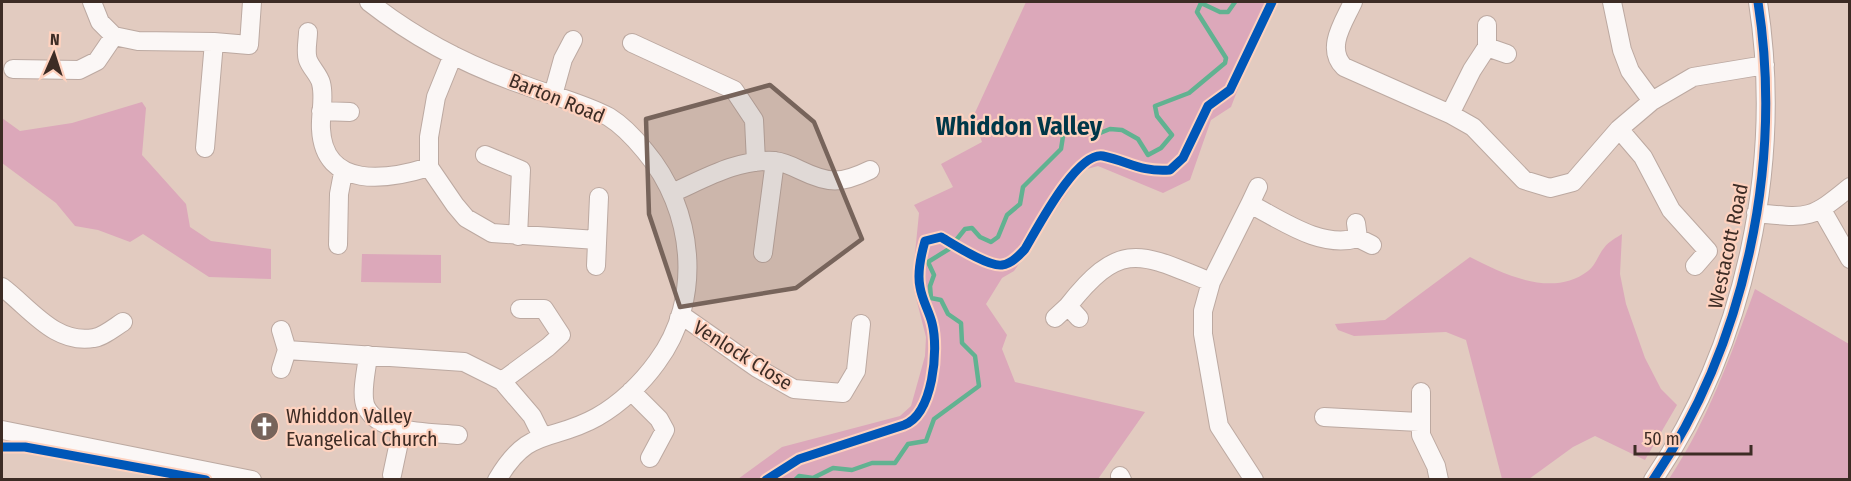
<svg xmlns="http://www.w3.org/2000/svg" width="1851" height="481" viewBox="0 0 1851 481" font-family="'Fira Sans Condensed',sans-serif">
<rect width="100%" height="100%" fill="#e2cbc0"/>
<path fill="#dca8ba" d="M 1026,2 L 1279,2 L 1249,60 L 1231,107 L 1211,120 L 1190,180 L 1163,193 L 1098,166 L 1083,170 L 1014,271 L 1002,278 L 986,304 L 1007,335 L 1002,349 L 1015,382 L 1145,412 L 1098,479 L 738,479 L 782,447 L 900,416 L 911,406 L 925,356 L 926,337 L 914,290 L 913,274 L 919,213 L 914,205 L 953,187 L 941,164 L 982,142 L 973,117 Z
M 142,102 L 146,108 L 142,155 L 186,204 L 190,227 L 211,241 L 271,249 L 271,279 L 209,277 L 143,234 L 130,242 L 98,230 L 75,226 L 56,203 L 2,163 L 2,118 L 20,131 L 72,123 Z
M 1622,234 L 1620,274 L 1626,304 L 1645,358 L 1661,389 L 1677,405 L 1645,460 L 1595,436 L 1573,447 L 1529,479 L 1502,479 L 1466,340 L 1446,332 L 1354,336 L 1338,330 L 1335,324 L 1385,320 L 1470,257 C 1505,275 1553,298 1588,271 C 1596,265 1598,255 1604,248 C 1608,242 1616,238 1622,234 Z
M 362,254 L 441,255 L 441,283 L 361,282 Z
M 1755,289 L 1849,344 L 1849,479 L 1669,479 C 1709,418 1730,357 1755,289 Z"/>
<g fill="none" stroke-linecap="round" stroke-linejoin="round">
<path stroke="#61b291" stroke-width="4.5" d="M 795,480 L 799,476 L 813,478 L 833,468 L 852,470 L 872,463 L 895,463 L 908,444 L 926,441 L 934,419 L 979,386 L 975,356 L 962,343 L 961,323 L 948,314 L 941,300 L 931,298 L 930,286 L 934,275 L 928,262 L 949,249 L 965,229 L 972,228 L 980,237 L 991,242 L 998,237 L 1007,215 L 1020,204 L 1023,187 L 1061,149 L 1064,130 L 1070,124 L 1100,133 L 1110,129 L 1122,130 L 1138,139 L 1148,155 L 1161,148 L 1172,135 L 1157,116 L 1155,106 L 1189,93 L 1225,63 L 1226,58 L 1197,12 L 1201,3 L 1220,12 L 1228,12 L 1235,2"/>
<defs>
<path id="minor" d="M 92,2 L 100,22 L 114,36 L 138,41 L 214,42 L 249,45 L 252,2
M 369,2 C 415,38 468,66 524,85 C 552,96 583,103 609,117 C 622,125 636,140 645,151 C 694,209 704,299 657,362 C 642,383 620,404 597,417 C 551,443 529,425 497,480
M 1353,2 C 1344,22 1325,48 1344,67 L 1450,114 L 1473,127 L 1524,180 L 1550,188 L 1573,182 L 1619,129 L 1652,101 L 1693,77 L 1765,65
M 1612,2 L 1622,50 L 1630,71 L 1652,101
M 1487,25 L 1487,47 L 1507,54
M 308,32 C 308,40 305,52 308,60 C 311,68 319,75 321,83 C 325,98 320,115 321,129 C 324,190 388,180 429,167
M 632,43 L 734,90 L 754,120 L 756,162
M 453,55 L 436,97 L 429,137 L 429,167 L 455,205 L 466,218 L 492,233 L 597,240
M 13,69 L 79,70 L 97,61 L 114,36
M 553,95 L 563,59 L 573,40
M 321,111 L 350,112
M 1450,114 L 1472,70 L 1487,47
M 1619,129 L 1643,157 L 1671,210 L 1708,251 L 1695,266
M 205,148 L 214,42
M 485,155 L 521,170 L 518,236
M 672,193 C 704,179 737,159 774,161 C 783,162 792,166 800,170 C 829,184 841,184 870,170
M 1250,204 L 1258,187
M 1822,210 L 1850,259
M 1756,213 C 1807,218 1809,221 1850,187
M 1356,223 L 1358,238 L 1372,245
M 338,245 L 339,194 L 343,173
M 763,253 L 775,161
M 596,266 L 599,197
M 2,287 C 30,308 55,345 94,338 C 103,337 115,327 123,322
M 1068,306 C 1121,239 1140,253 1211,282
M 679,318 L 687,319 L 757,368 L 794,389 L 843,393 L 856,371 L 861,324
M 1055,318 L 1068,306 L 1079,318
M 287,350 L 464,362 L 502,381 L 532,416 L 542,436
M 368,355 C 367,369 360,394 366,407 C 380,435 432,432 458,435
M 281,369 L 287,350 L 281,330
M 502,381 L 548,347 L 561,335 L 544,309 L 520,309
M 631,391 L 659,419 L 665,430 L 650,458
M 1421,392 L 1421,435 L 1436,466 L 1439,480
M 1324,417 L 1419,422
M 2,430 L 252,480
M 392,475 L 402,428
M 1120,476 L 1122,480
M 1254,480 L 1219,426 L 1203,334 L 1203,311 L 1211,282 L 1250,204 C 1283,221 1321,249 1358,238
M 1653,480 C 1746,343 1783,164 1758,2"/>
</defs>
<use href="#minor" stroke="#bca9a1" stroke-width="20"/>
<use href="#minor" stroke="#fbf7f6" stroke-width="18"/>
<defs>
<path id="cycleway" d="M 2,447 L 25,447 L 206,480
M 766,480 L 799,459 L 904,425 C 933,414 939,350 932,323 C 929,311 922,300 920,287 C 917,273 921,255 925,241 L 941,237 C 953,244 988,267 1002,265 C 1011,264 1019,256 1025,249 C 1037,229 1077,151 1103,156 C 1130,162 1140,172 1170,170 L 1183,158 L 1208,106 L 1230,90 L 1272,2
M 1653,480 C 1746,343 1783,164 1758,2"/>
</defs>
<use href="#cycleway" stroke="#fed2bf" stroke-width="13"/>
<use href="#cycleway" stroke="#0057b8" stroke-width="9"/>
</g>
<path fill="#77645b" fill-opacity="0.2" stroke="#77645b" stroke-width="4.5" stroke-linejoin="round" d="M 770,85 L 814,122 L 862,239 L 796,288 L 680,307 L 649,214 L 646,119 Z"/>
<defs>
<symbol id="church-disc" viewBox="-11 -11 22 22"><circle r="9.5" fill="#77645b" stroke="#fed2bf"/><path d="M-1.2-6h2.4v3.5h3.3v2.4h-3.3V6h-2.4V-.1h-3.3v-2.4h3.3Z" fill="#fff"/></symbol>
</defs>
<g fill-rule="evenodd">
<use href="#church-disc" x="248" y="410" width="33" height="33"/>
</g>
<g text-anchor="middle" stroke-width="4.5" stroke-linejoin="round" paint-order="stroke">
<g font-size="20" fill="#3d2c25" stroke="#fed2bf">
<text transform="translate(557 98) rotate(22)" y="7">Barton Road</text>
<text transform="translate(1728 246) rotate(-78)" y="7">Westacott Road</text>
<text transform="translate(743 355) rotate(32)" y="7">Venlock Close</text>
</g>
<g font-size="20" fill="#3d2c25" stroke="#fed2bf" text-anchor="start">
<text x="286" y="423">Whiddon Valley<tspan x="286" dy="23">Evangelical Church</tspan></text>
</g>
<g font-size="26" font-weight="bold" fill="#003849" stroke="#fed2bf">
<text x="1019" y="135">Whiddon Valley</text>
</g>
</g>
<rect width="1851" height="481" fill="none" stroke="#3d2c25" stroke-width="6"/>
<g transform="translate(54 54) rotate(3)" stroke="#fed2bf" stroke-width="4.5" paint-order="stroke">
<path d="M0-4.5L10 22L0 15L-10 22Z" fill="#3d2c25"/>
<text y="-9" font-size="16" font-weight="bold" text-anchor="middle" fill="#3d2c25">N</text>
</g>
<path d="M1635 445v9h116v-9" fill="none" stroke="#3d2c25" stroke-width="3"/>
<text x="1644" y="445" font-size="18" fill="#3d2c25" stroke="#fed2bf" stroke-width="4.5" paint-order="stroke">50 m</text>
</svg>
